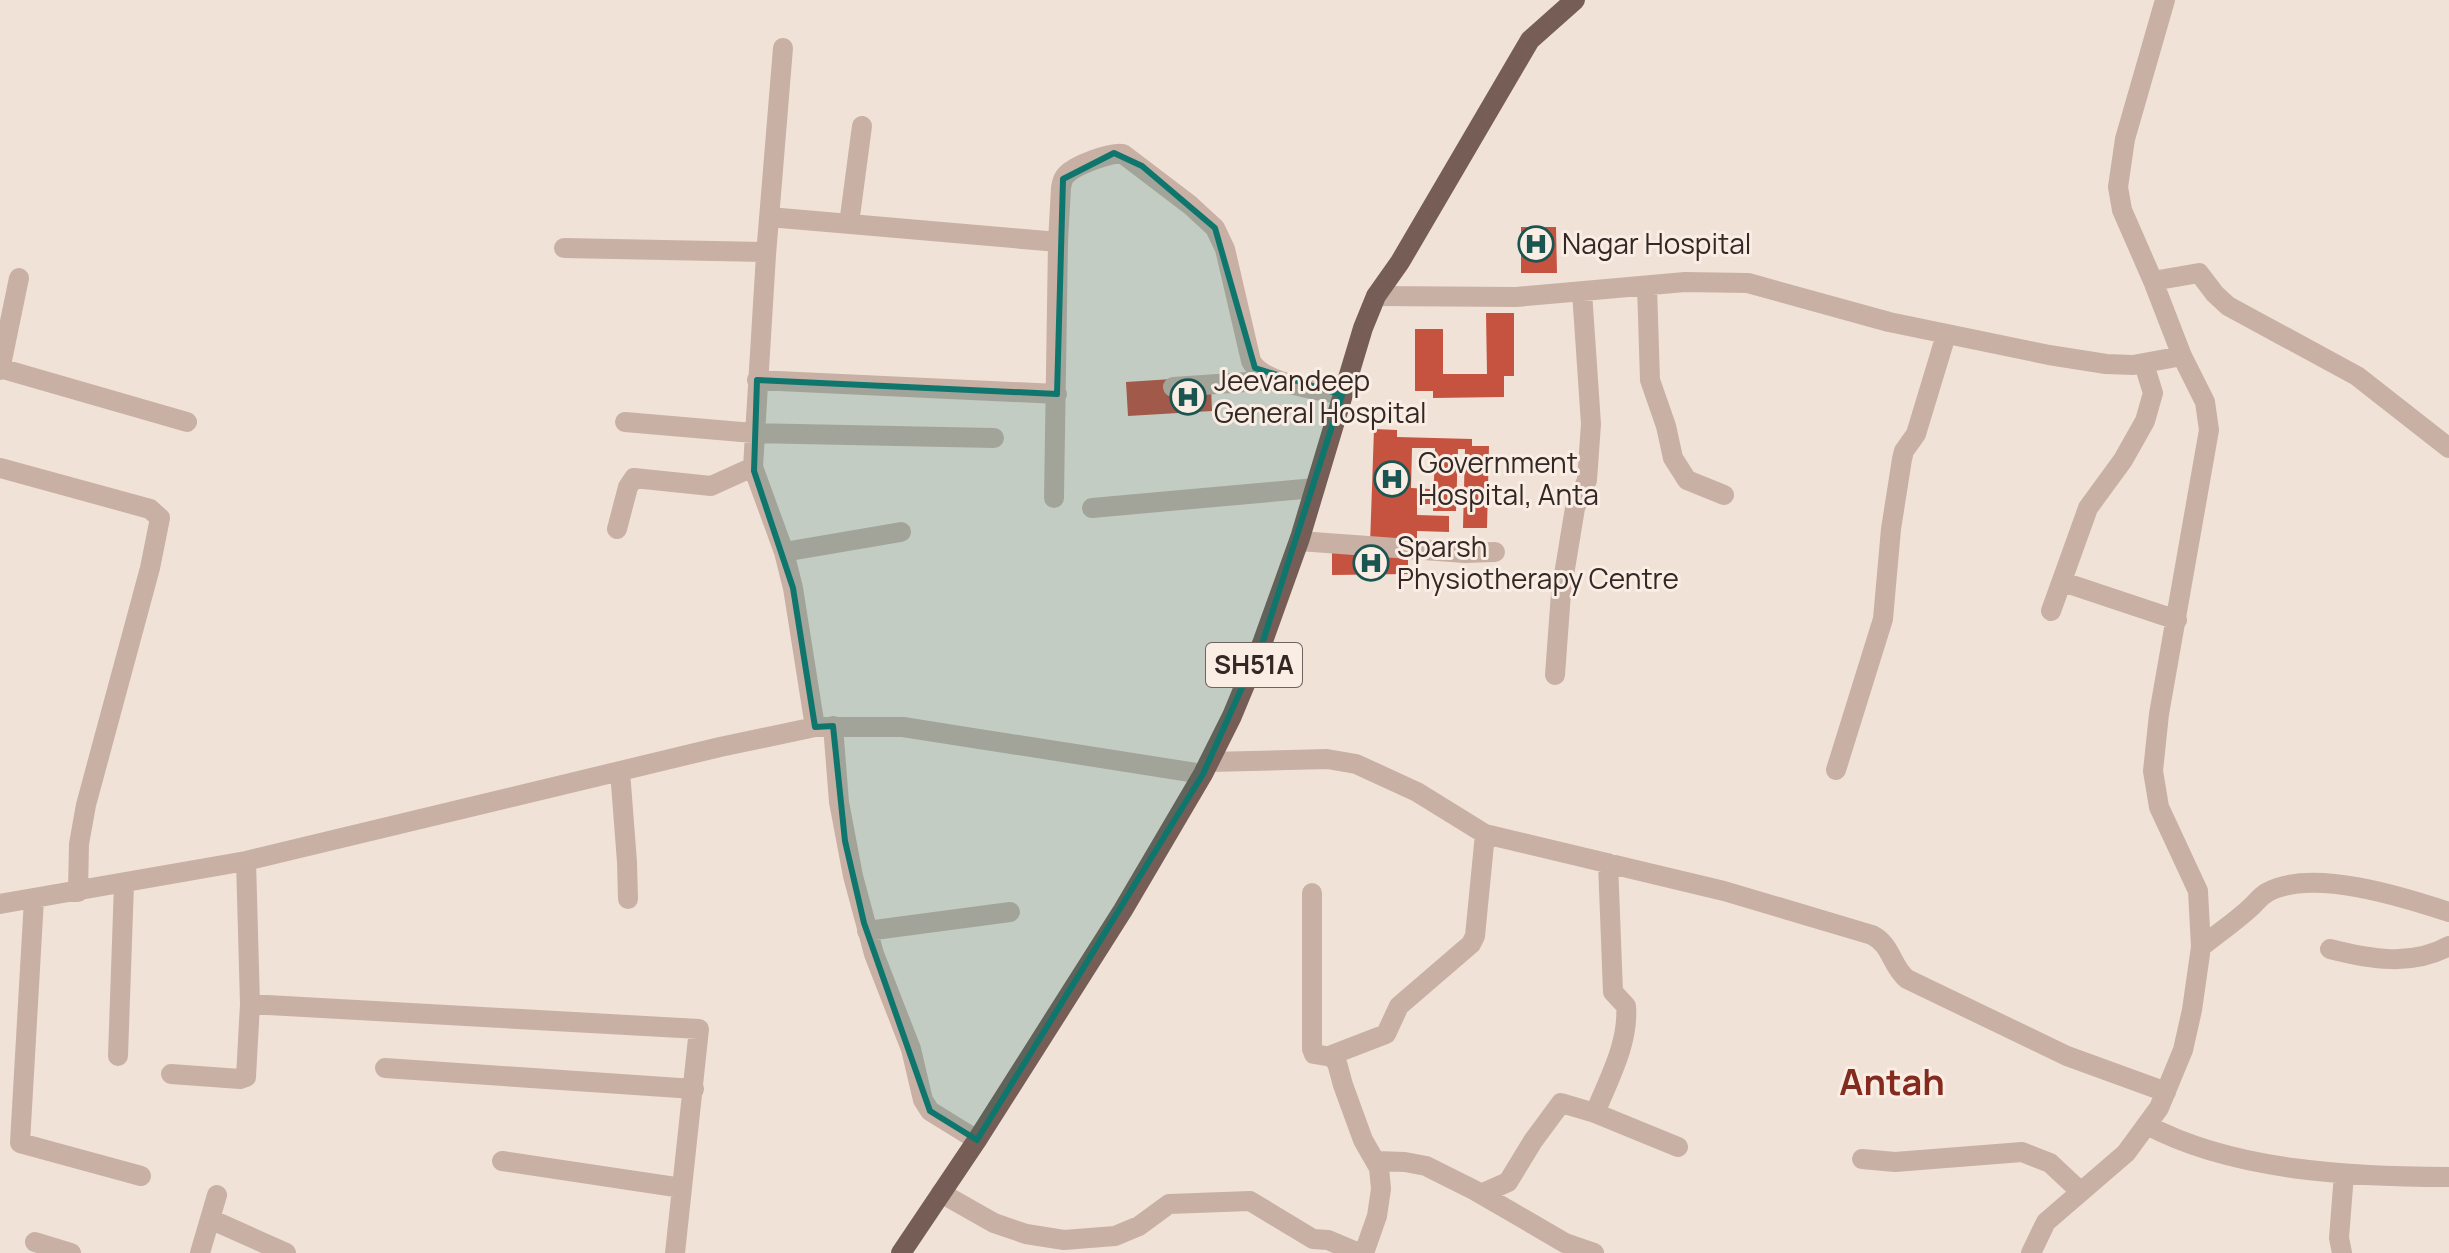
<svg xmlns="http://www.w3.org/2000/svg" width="2449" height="1253" viewBox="0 0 2449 1253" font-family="Manrope,sans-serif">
<rect width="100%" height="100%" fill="#f1e2d8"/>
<path fill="#c65240" d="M 1521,227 L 1556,227 L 1557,273 L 1521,273 Z
M 1486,313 L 1514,313 L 1514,376 L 1504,376 L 1504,397 L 1433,398 L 1433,391 L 1415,391 L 1415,329 L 1443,329 L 1443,374 L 1487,374 Z
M 1172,379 L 1211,386 L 1212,411 L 1128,416 L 1126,382 Z
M 1374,429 L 1397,430 L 1397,437 L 1472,439 L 1472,446 L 1489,446 L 1487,528 L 1463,528 L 1465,449 L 1458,449 L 1456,511 L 1433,511 L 1435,448 L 1412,448 L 1411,488 L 1430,489 L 1430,504 L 1417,504 L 1417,515 L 1449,516 L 1449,532 L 1417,531 L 1417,546 L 1370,545 Z
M 1408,551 L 1408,574 L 1332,575 L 1332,552 Z"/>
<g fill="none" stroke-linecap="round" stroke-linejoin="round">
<path stroke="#c9b0a4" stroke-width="20" d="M 783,48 L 766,255 L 753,467 L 784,552 L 793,588 L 815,727
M 769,217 L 1058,242
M 849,224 L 862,126
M 564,248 L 766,252
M 2153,281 L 2199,273 L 2215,294 L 2228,306 L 2357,376 L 2449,448
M 1647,286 L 1650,380 L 1666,426 L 1673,458 L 1687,480 L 1724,495
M 1376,296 L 1516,297 L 1685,282 L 1748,283 L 1889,322 L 2049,355 L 2106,364 L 2133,365 L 2182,356
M 0,368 L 187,422
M 0,370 L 19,278
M 757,380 L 1057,394
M 1173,387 L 1277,380
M 625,422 L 753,433 L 994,438
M 0,468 L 150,509 L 160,518 L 150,568 L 86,805 L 79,844 L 78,892
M 1054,498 L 1058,242 L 1061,188 C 1062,183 1062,179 1066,175 C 1075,165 1111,152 1123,154 L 1190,205 L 1215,228 L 1225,249 L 1251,361 C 1263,384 1317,389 1342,395
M 1092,508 L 1315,488
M 617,529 L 628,487 L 634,478 L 711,486 L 753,467
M 1299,541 L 1465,553 L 1495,552
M 784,552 L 901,532
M 2063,582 L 2177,620
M 2051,611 L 2088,508 L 2123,460 L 2145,421 L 2153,393 L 2144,364
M 1555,675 L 1561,593 L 1575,508 L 1587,480 L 1591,424 L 1582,292
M 833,726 L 839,802 L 853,876 L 874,954 L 911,1049 L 923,1100 L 930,1111 L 977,1140
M 1209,762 L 1327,759 L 1356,764 L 1417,792 L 1485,834 L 1724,891 L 1872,935 C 1892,945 1891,966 1907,979 L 2067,1056 L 2166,1092
M 1836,770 L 1883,619 L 1891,529 L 1902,459 L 1904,451 L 1916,434 L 1946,335
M 620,771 L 627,862 L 628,899
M 1312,893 L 1312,1049 L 1314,1054 L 1332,1057 L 1337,1063 L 1343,1085 L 1363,1140 L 1379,1168 L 1381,1189 L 1377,1216 L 1364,1253
M 34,899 L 20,1143 L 141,1176
M 0,904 L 246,861 L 720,747 L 815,727 L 903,727 L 1203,774
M 867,931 L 1010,912
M 2201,947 C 2217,934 2235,922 2250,908 C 2256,903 2260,896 2268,892 C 2313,868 2403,897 2449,912
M 2330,949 C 2369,959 2412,967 2449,946
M 250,1004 L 699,1029 L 675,1253
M 118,1056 L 124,884
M 1329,1056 L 1386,1034 L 1399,1006 L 1471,944 L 1475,936 L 1485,834
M 385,1068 L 694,1089
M 171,1074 L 240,1079 L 246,1077 L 250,1004 L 246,861
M 1595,1113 C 1609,1078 1629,1043 1626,1006 L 1613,992 L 1608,863
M 2147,1125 C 2233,1171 2353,1177 2449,1177
M 1862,1159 L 1895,1162 L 2022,1152 L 2050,1163 L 2081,1192
M 502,1161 L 682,1188
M 1376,1161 L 1405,1162 L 1426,1166 L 1474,1190 L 1565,1243 L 1594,1253
M 941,1193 L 994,1223 L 1026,1234 L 1064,1240 L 1115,1236 L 1139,1226 L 1169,1204 L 1250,1201 L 1313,1239 L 1328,1240 L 1359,1253
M 1481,1194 L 1508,1182 L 1533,1141 L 1561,1103 L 1595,1113 L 1678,1147
M 210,1219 L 286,1253
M 35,1242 L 71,1253
M 200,1253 L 217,1195
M 2031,1253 L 2046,1222 L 2126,1153 L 2159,1108 L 2183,1050 L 2192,1010 L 2201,947 L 2198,891 L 2159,807 L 2153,771 L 2159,714 L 2209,430 L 2205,402 L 2182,356 L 2153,281 L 2122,210 L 2118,187 L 2125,139 L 2165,0
M 2342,1253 L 2339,1238 L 2344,1174"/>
<path stroke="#765d56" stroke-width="20" d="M 901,1253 L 977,1140 L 1123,910 L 1203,774 L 1232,716 L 1263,641 L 1300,538 L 1363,328 L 1376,296 L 1400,262 L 1530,40 L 1575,0"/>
</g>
<path fill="#0f766e" fill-opacity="0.2" stroke="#0f766e" stroke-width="6" stroke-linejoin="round" d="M 1114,153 L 1142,166 L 1215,228 L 1255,368 L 1342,395 L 1263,641 L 1203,774 L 977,1140 L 930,1111 L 864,923 L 845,841 L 833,726 L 815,727 L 793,588 L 754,471 L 757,380 L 1057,394 L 1063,179 Z"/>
<defs>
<symbol id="hospital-ring" viewBox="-11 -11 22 22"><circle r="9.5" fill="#f9ede4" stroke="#1b5552" stroke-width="1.5"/><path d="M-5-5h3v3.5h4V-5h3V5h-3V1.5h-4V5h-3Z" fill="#1b5552"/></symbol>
</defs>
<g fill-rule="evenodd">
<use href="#hospital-ring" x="1516" y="224" width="40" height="40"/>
<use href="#hospital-ring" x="1168" y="377" width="40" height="40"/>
<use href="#hospital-ring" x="1372" y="459" width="40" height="40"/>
<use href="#hospital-ring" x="1351" y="543" width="40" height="40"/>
</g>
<g text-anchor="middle" stroke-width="6" stroke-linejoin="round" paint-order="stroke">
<rect fill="#f9ede4" stroke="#6f635f" stroke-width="2" x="1206" y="643" width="96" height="44" rx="6"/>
<g font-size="26" font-weight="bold" fill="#342826">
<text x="1254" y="674">SH51A</text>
</g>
<g font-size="28" fill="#342826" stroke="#f9ede4" text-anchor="start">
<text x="1562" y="254">Nagar Hospital</text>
<text x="1214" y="391">Jeevandeep<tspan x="1214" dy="32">General Hospital</tspan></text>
<text x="1418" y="473">Government<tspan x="1418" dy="32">Hospital, Anta</tspan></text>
<text x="1397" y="557">Sparsh<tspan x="1397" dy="32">Physiotherapy Centre</tspan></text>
</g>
<g font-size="36" font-weight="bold" fill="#832b1f" stroke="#f9ede4">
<text x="1892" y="1095">Antah</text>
</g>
</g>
</svg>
